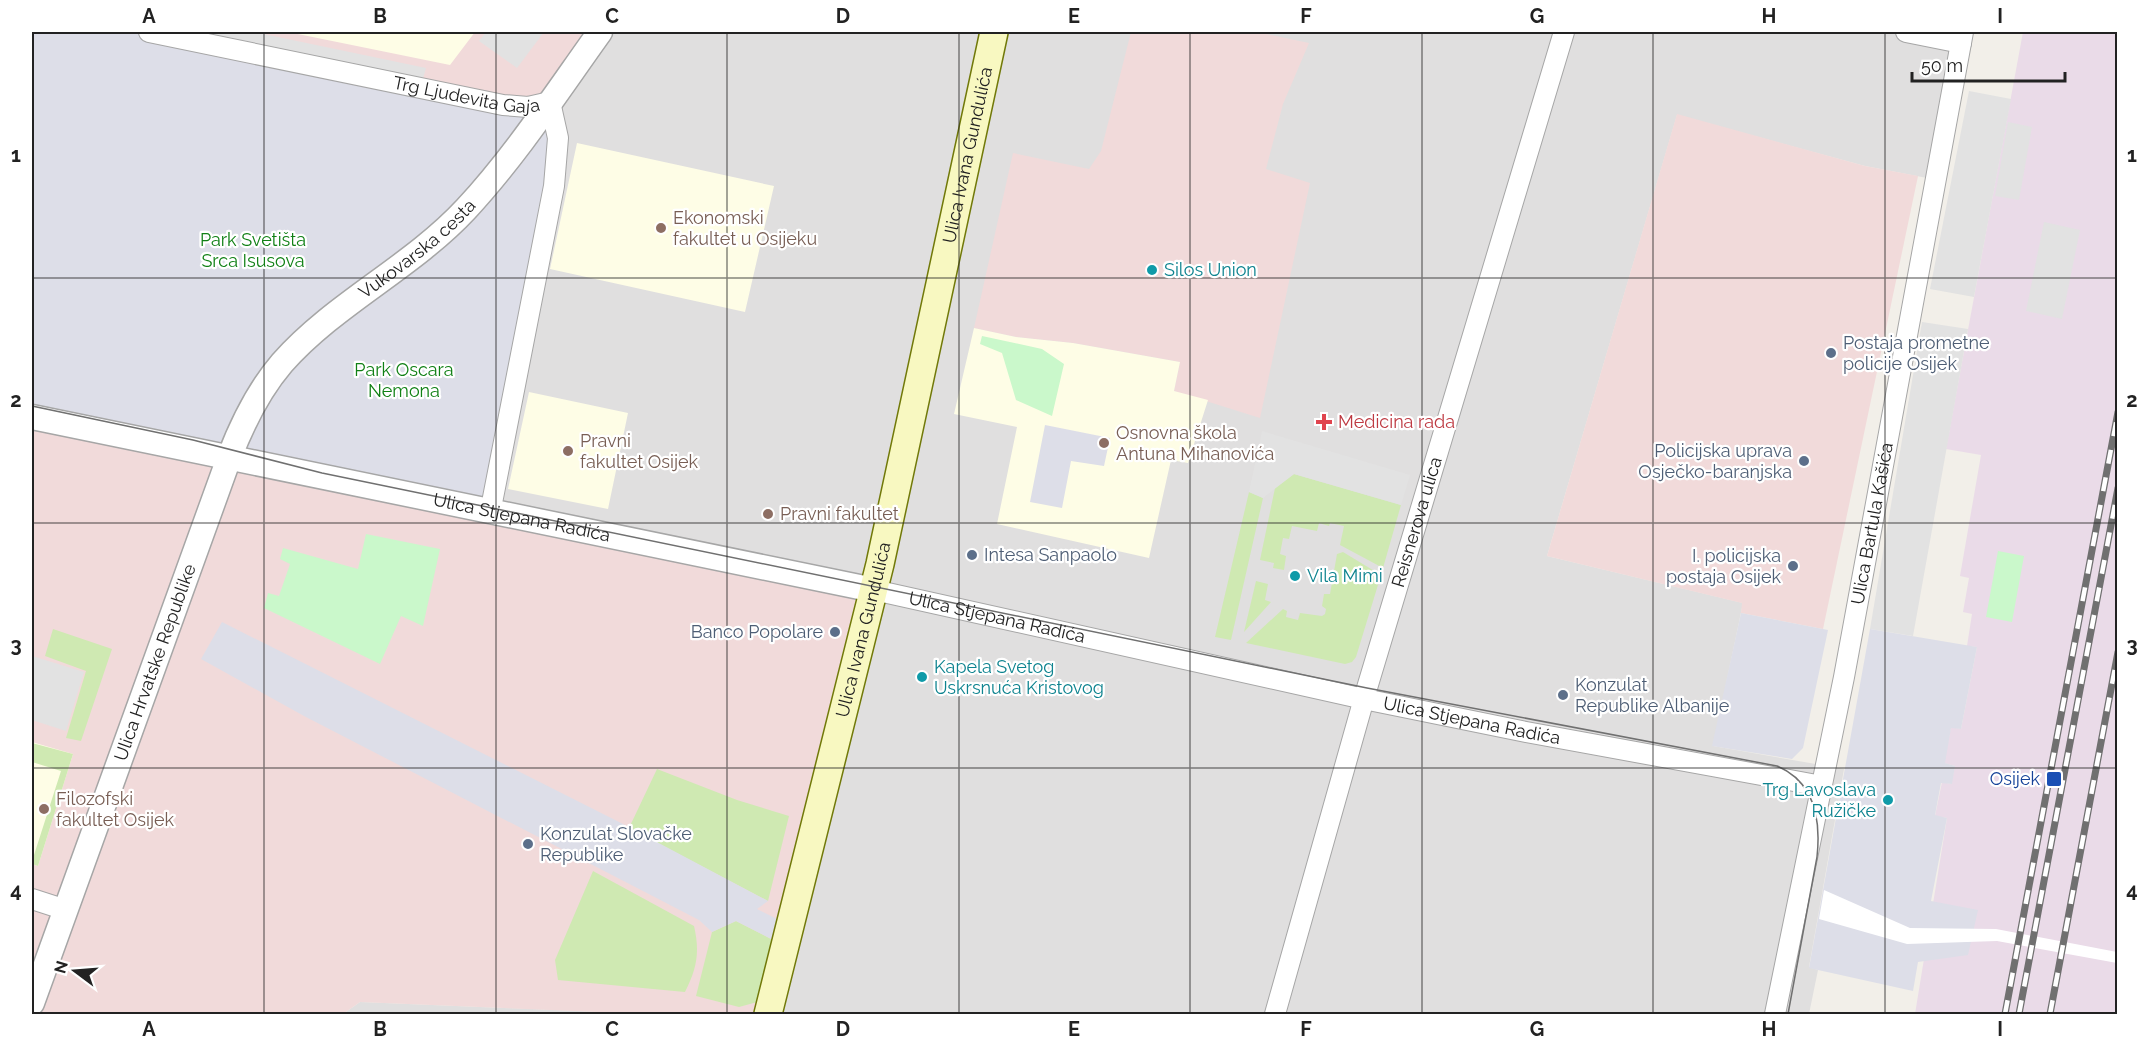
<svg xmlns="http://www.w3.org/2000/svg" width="2149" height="1046" viewBox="0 0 2149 1046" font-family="Raleway,sans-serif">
<rect width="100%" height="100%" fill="#f2efe9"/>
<path fill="#e0dfdf" d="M 589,32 L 1954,32 L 1927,178 L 1865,166 L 1677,115 L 1547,556 L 1743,603 L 1713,746 L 1844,769 L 1809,967 L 1818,970 L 1809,1014 L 775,1014 L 245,471 Z
M 360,1002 L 651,1014 L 343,1014 Z"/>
<path fill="#f1dada" d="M 32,32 L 589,32 L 491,166 L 246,471 L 879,600 L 775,1014 L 646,1014 L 360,1002 L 343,1014 L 32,1014 Z
M 1131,32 L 1257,32 L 1309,43 L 1283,104 L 1266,169 L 1310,183 L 1260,418 L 1174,391 L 1180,362 L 1073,343 L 1016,337 L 974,328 L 1013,153 L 1089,169 L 1101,151 Z
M 1677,114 L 1865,166 L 1918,176 L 1823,629 L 1741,613 L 1742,603 L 1547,556 Z"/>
<path fill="#eadbe8" d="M 2023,32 L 2117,32 L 2117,1014 L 1915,1014 L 1947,818 L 1935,816 L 1942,782 L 1951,784 L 1955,766 L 1944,763 L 1951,727 L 1961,729 L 1977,647 L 1967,646 L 1972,614 L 1963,612 L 1969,578 L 1960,576 L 1981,455 L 1946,449 Z"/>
<path fill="#fefde6" d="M 288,32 L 475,32 L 450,65 Z
M 577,143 L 774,186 L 745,312 L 550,269 Z
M 974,328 L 1016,337 L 1073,343 L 1180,362 L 1174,391 L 1208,400 L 1188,463 L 1171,460 L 1149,558 L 997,524 L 1017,427 L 954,414 Z
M 529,392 L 628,413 L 608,509 L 508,489 Z
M 32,742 L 73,754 L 38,866 L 32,864 Z"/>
<path fill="#cfe9b2" d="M 1294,474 L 1401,505 L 1383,568 L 1340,545 L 1344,526 L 1330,523 L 1329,526 L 1319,523 L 1317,531 L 1292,526 L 1289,539 L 1283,538 L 1280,554 L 1286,556 L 1284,570 L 1273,568 L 1274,563 L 1260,560 L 1275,488 Z
M 1249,492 L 1263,498 L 1231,640 L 1215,637 Z
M 1343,552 L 1381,575 L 1356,657 L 1352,662 L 1345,664 L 1246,643 L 1283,609 L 1287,611 L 1286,617 L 1298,620 L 1300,613 L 1322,616 L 1325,614 L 1326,609 L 1322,606 L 1324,594 L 1330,594 L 1337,554 Z
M 1256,581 L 1268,584 L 1265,600 L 1271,602 L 1244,632 Z
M 53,629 L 112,649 L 81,741 L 66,738 L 86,671 L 45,656 Z
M 32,743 L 73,754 L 38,866 L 32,864 L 32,855 L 34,855 L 61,771 L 32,762 Z
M 657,769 L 737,800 L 789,816 L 768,901 L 629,828 Z
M 593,871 L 694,926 C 700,952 697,968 685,992 L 558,980 L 555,960 Z
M 736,921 L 775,941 L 761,1001 L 739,1007 L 696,996 L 712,932 Z"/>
<path fill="#caf8cb" d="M 982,336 L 1042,349 L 1064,364 L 1052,416 L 1016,400 L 1002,353 L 980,344 Z
M 366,534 L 440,549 L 423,626 L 401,616 L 380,664 L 264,608 L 268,593 L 279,596 L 290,564 L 280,559 L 283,548 L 358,569 Z
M 1998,551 L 2024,556 L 2012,622 L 1986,617 Z"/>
<path fill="#e2e2e2" d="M 186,32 L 254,32 L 426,68 L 422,82 Z
M 486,32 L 544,32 L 517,68 L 479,41 Z
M 1969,91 L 2011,99 L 1974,297 L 1930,289 Z
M 2008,122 L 2032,127 L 2019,200 L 1995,196 Z
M 2044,222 L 2080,230 L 2062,319 L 2026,311 Z
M 1922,322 L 1968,329 L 1913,636 L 1870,629 Z
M 1262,431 L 1410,475 L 1401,505 L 1294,474 L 1263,498 L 1249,492 Z
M 32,656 L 84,672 L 66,731 L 32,720 Z"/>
<path fill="#dddee8" d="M 32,32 L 149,32 L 555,122 L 490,513 L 32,417 Z
M 1045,425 L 1110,438 L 1104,466 L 1071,461 L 1062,508 L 1030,502 Z
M 1741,613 L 1828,630 L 1803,748 L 1792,759 L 1712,746 Z
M 222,622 L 623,824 L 768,901 L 757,909 L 781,921 L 775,941 L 736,921 L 712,932 L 699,920 L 304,716 L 201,659 Z
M 1870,629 L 1977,647 L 1961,729 L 1951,728 L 1945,763 L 1955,766 L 1952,784 L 1941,783 L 1935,815 L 1947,818 L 1931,901 L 1978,910 L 1968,955 L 1918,962 L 1913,991 L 1809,968 Z"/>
<path fill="#fff" d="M 1824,890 L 1910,928 L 1996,929 L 2117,952 L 2117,963 L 1997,941 L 1907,944 L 1819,919 Z"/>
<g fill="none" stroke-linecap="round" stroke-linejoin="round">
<defs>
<g id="minor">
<path id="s1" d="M 149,32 L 503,105 L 528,107 L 550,102 L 558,138 L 554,186 L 490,513"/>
<path d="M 1906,32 L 1961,43"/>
<path id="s2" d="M 874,590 L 1364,699 L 1526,732 L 1822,786"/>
<path d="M 32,899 L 66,910"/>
<path id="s3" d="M 1275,1014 L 1367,688 L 1564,32"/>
<path id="s4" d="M 1775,1014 L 1844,677 L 1963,32"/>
</g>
<g id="tertiary">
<path id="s5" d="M 32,417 L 874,590"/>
<path id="s6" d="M 32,1003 L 229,458 C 242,424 258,391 282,363 C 335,303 411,268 466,209 C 516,155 557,92 600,32"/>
</g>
<g id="secondary">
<path id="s7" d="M 768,1014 L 880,564 L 994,32"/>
</g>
</defs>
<use href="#minor" stroke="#a6a6a6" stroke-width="22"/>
<use href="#tertiary" stroke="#a6a6a6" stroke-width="27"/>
<use href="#secondary" stroke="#717909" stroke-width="30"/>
<use href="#minor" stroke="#fff" stroke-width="20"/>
<use href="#tertiary" stroke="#fff" stroke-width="24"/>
<use href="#secondary" stroke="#f8f8c1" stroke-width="27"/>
<path stroke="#707070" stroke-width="1.5" d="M 32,406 L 193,440 L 322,473 L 1367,688 L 1777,766 C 1815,782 1821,820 1817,857 L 1788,1014"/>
<defs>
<path id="rail" d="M 2005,1014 L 2118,412
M 2019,1014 L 2118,488
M 2050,1014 L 2118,652"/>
</defs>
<use href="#rail" stroke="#707070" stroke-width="7"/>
<use href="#rail" stroke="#fff" stroke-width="4.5" stroke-dasharray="14" stroke-linecap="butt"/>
</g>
<path fill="none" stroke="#222" stroke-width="1.5" stroke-opacity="0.55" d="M 264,32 L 264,1014M 496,32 L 496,1014M 727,32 L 727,1014M 959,32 L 959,1014M 1190,32 L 1190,1014M 1422,32 L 1422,1014M 1653,32 L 1653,1014M 1885,32 L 1885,1014M 32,278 L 2118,278M 32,523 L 2118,523M 32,768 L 2118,768"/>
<g fill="#8d6e63" stroke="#fff" stroke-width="2">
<circle cx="661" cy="228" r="6"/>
<circle cx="1104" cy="443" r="6"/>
<circle cx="568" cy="451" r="6"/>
<circle cx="768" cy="514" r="6"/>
<circle cx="44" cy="809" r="6"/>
</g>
<g fill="#0f9aa8" stroke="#fff" stroke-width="2">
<circle cx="1152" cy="270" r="6"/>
<circle cx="1295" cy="576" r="6"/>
<circle cx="922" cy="677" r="6"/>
<circle cx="1888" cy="800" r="6"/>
</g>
<g fill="#5c6f8a" stroke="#fff" stroke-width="2">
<circle cx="1831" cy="353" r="6"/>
<circle cx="1804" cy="461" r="6"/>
<circle cx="972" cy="555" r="6"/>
<circle cx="1793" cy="566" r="6"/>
<circle cx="835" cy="632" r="6"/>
<circle cx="1563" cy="695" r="6"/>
<circle cx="528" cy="844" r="6"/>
</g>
<path fill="#e0444e" stroke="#fff" stroke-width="2" d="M1321 413h6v6h6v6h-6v6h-6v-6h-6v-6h6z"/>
<rect fill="#1a4fb4" stroke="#fff" stroke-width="2" x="2046" y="771" width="16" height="16" rx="3"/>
<g text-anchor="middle" stroke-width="4.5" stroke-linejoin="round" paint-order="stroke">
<g font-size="18" fill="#222" stroke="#fff">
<text dy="6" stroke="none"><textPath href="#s1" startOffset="324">Trg Ljudevita Gaja</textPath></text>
<text dy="6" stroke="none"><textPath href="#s7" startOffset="882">Ulica Ivana Gundulića</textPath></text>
<text dy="6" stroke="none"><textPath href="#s6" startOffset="866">Vukovarska cesta</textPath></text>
<text dy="6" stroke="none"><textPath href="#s5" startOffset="500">Ulica Stjepana Radića</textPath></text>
<text dy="6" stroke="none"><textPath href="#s3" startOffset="512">Reisnerova ulica</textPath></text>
<text dy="6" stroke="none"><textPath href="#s4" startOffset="500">Ulica Bartula Kašića</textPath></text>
<text dy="6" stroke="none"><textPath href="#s2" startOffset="126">Ulica Stjepana Radića</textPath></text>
<text dy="6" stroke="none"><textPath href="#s7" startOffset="396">Ulica Ivana Gundulića</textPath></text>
<text dy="6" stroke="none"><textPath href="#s6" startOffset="362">Ulica Hrvatske Republike</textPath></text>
<text dy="6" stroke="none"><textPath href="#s2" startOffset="612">Ulica Stjepana Radića</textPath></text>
</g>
<g font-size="18" fill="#785e54" stroke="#fff" text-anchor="start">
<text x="673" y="224">Ekonomski<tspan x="673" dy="21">fakultet u Osijeku</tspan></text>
<text x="1116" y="439">Osnovna škola<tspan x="1116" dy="21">Antuna Mihanovića</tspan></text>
<text x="580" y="447">Pravni<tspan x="580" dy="21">fakultet Osijek</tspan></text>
<text x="780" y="520">Pravni fakultet</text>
<text x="56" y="805">Filozofski<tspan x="56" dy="21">fakultet Osijek</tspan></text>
</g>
<g font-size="18" fill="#108015" stroke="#fff">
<text x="253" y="246">Park Svetišta<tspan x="253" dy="21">Srca Isusova</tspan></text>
<text x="404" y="376">Park Oscara<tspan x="404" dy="21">Nemona</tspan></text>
</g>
<g font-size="18" fill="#0d838f" stroke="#fff" text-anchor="start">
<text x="1164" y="276">Silos Union</text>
<text x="1307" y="582">Vila Mimi</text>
<text x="934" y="673">Kapela Svetog<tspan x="934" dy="21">Uskrsnuća Kristovog</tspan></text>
<text x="1876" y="796" text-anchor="end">Trg Lavoslava<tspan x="1876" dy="21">Ružičke</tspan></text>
</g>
<g font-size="18" fill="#4e5e75" stroke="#fff" text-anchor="start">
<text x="1843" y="349">Postaja prometne<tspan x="1843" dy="21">policije Osijek</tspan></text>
<text x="1792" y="457" text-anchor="end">Policijska uprava<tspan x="1792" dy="21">Osječko-baranjska</tspan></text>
<text x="984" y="561">Intesa Sanpaolo</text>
<text x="1781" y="562" text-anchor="end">I. policijska<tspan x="1781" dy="21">postaja Osijek</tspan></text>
<text x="823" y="638" text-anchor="end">Banco Popolare</text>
<text x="1575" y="691">Konzulat<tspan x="1575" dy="21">Republike Albanije</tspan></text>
<text x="540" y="840">Konzulat Slovačke<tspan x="540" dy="21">Republike</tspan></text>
</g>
<g font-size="18" fill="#be3a42" stroke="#fff" text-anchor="start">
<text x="1338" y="428">Medicina rada</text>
</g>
<g font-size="18" fill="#164399" stroke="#fff" text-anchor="end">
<text x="2040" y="785">Osijek</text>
</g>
</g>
<rect width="2149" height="1046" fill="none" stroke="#ffffff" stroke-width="66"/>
<g transform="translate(75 971) rotate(286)" stroke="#ffffff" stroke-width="4.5" paint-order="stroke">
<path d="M0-4.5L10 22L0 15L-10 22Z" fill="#222222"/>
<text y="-9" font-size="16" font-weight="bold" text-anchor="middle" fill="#222222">N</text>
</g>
<path d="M1912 72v9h153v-9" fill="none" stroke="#222222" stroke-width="3"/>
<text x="1921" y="72" font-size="18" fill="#222222" stroke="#ffffff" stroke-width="4.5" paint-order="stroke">50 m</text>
<rect x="33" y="33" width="2083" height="980" fill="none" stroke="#222" stroke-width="2"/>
<g font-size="20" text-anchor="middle" font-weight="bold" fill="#222">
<text x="149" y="23">A</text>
<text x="380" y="23">B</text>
<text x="612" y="23">C</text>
<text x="843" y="23">D</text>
<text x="1074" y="23">E</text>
<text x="1306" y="23">F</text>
<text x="1537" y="23">G</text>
<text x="1769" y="23">H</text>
<text x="2000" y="23">I</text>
<text x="16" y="162">1</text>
<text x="2132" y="162">1</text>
<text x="16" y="407">2</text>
<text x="2132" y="407">2</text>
<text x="16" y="652">3</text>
<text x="2132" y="652">3</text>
<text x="16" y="897">4</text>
<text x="2132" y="897">4</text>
<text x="149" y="1036">A</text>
<text x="380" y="1036">B</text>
<text x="612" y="1036">C</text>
<text x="843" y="1036">D</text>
<text x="1074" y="1036">E</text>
<text x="1306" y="1036">F</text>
<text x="1537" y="1036">G</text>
<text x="1769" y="1036">H</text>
<text x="2000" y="1036">I</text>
</g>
</svg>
